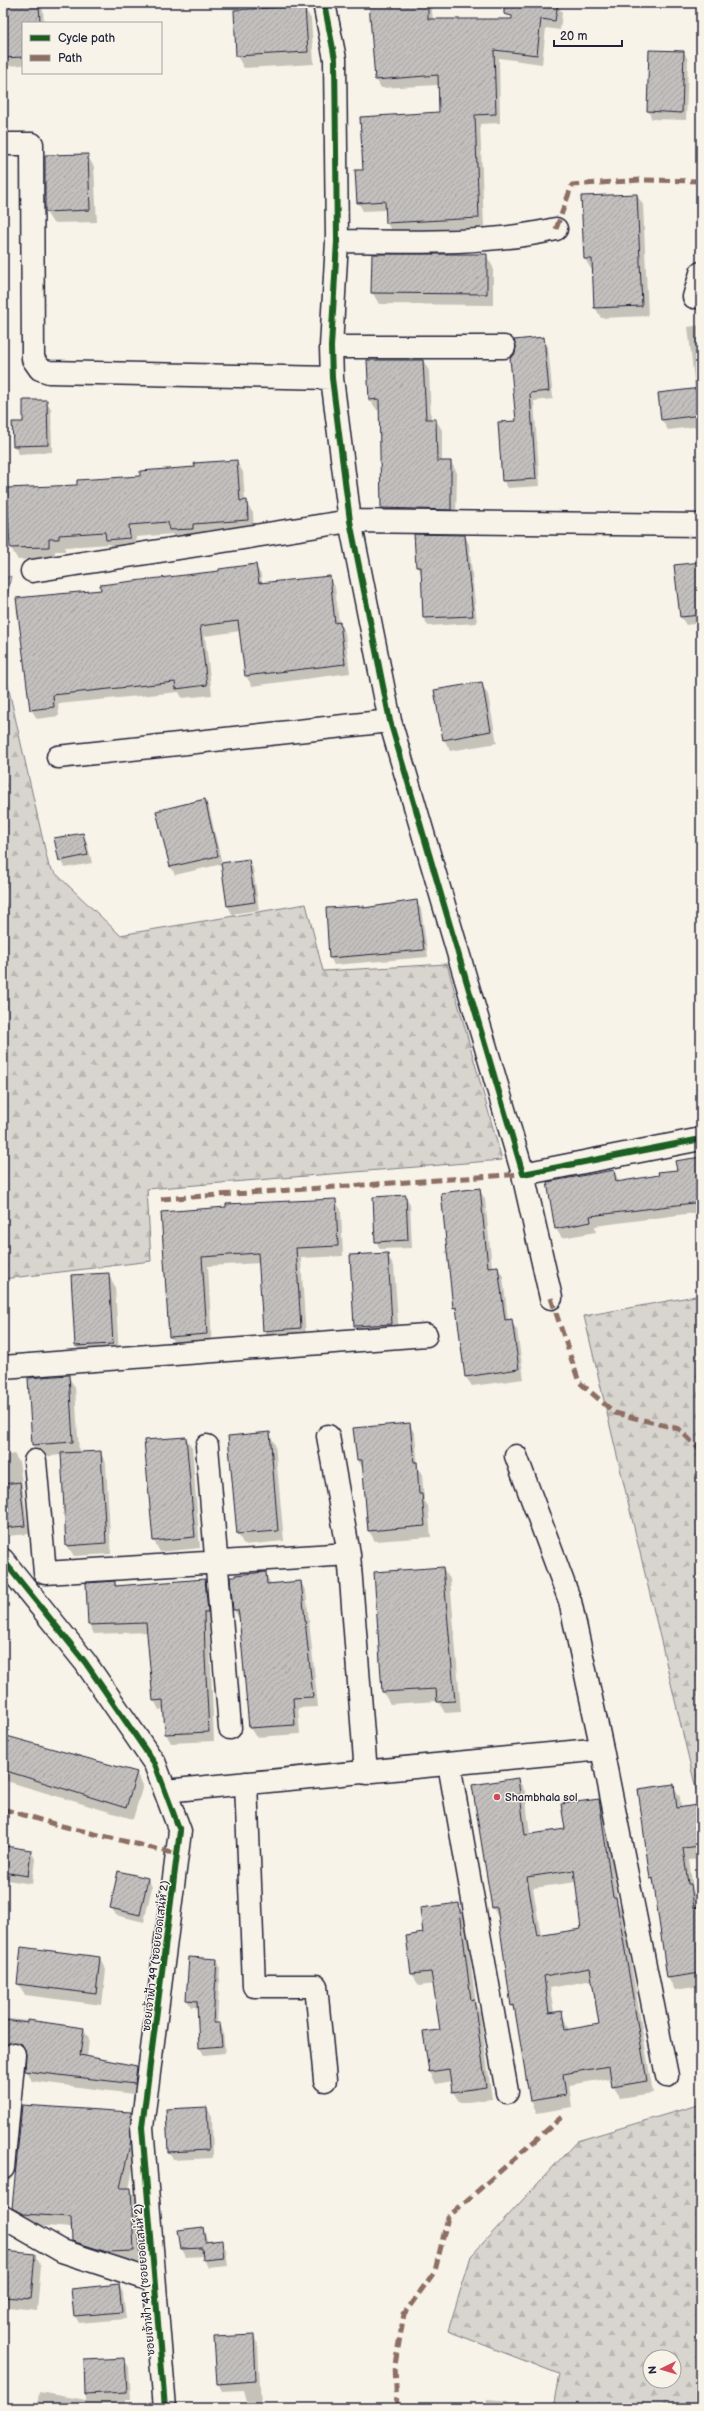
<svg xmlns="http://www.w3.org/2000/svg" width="704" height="2411" viewBox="0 0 704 2411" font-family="'Balsamiq Sans','Playpen Sans Thai',sans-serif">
<defs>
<pattern id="forest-firs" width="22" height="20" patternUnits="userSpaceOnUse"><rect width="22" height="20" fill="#d8d5cf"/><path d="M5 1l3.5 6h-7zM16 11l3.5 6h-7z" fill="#b9b7b3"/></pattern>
<pattern id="building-hatch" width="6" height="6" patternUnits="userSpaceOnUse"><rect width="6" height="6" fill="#c2bfbd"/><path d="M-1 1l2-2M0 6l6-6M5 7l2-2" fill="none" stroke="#a6a4a3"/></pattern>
</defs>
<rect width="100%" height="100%" fill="#f7f3e8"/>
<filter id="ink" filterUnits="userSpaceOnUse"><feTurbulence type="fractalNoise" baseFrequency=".025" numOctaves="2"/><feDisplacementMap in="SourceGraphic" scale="8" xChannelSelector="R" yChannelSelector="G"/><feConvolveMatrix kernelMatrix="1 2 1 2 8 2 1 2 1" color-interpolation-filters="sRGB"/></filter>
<g filter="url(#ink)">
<path fill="url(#forest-firs)" stroke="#7d7c85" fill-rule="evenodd" d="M 11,576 L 3,619 L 3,579 Z
M 3,664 L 49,867 L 120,935 L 306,904 L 323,971 L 447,964 L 502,1160 L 147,1189 L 151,1261 L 3,1279 Z
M 701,1295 L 701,1810 L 584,1316 Z
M 701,2104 L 701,2408 L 553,2408 L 559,2374 L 448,2331 L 471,2256 L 577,2141 ZM 650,2357 L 674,2357 L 674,2381 L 650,2381 Z"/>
<path fill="#0003" fill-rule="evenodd" d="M 39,3 L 43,10 L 44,23 L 23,23 L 23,65 L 6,66 L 3,61 L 3,4 Z
M 370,3 L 431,3 L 433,20 L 513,20 L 515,3 L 557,3 L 562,13 L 560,30 L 546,28 L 542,64 L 499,58 L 500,123 L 480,124 L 484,227 L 392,232 L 387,223 L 386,210 L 363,211 L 358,202 L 364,171 L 440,113 L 439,85 L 381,88 L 376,79 Z
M 304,7 L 311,19 L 314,64 L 244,68 L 237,56 L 235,11 Z
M 650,51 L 684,52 L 688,60 L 686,120 L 652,119 L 648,111 Z
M 87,155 L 94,167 L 97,222 L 53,223 L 46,212 Z
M 637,195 L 643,205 L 648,316 L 601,318 L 595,307 L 594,269 L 591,269 L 585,259 L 582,197 Z
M 486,255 L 493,267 L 493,305 L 379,304 L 372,292 Z
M 701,325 L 701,426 L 668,430 L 662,420 L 695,389 L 688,327 Z
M 543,338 L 548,346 L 553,399 L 534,401 L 540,486 L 508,488 L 503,480 L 517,422 Z
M 423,360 L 429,371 L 431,420 L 436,420 L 442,430 L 442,462 L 451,462 L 457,473 L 456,520 L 389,518 L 382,508 L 380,410 L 377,410 L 370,400 Z
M 46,401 L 51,409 L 52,452 L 19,454 L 14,446 L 24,423 Z
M 236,461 L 243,472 L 245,501 L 253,513 L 254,532 L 176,542 L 172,534 L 136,537 L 137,549 L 113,551 L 109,544 L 65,547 L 65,551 L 55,551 L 55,558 L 18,560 L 11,548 L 8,489 L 78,486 Z
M 415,535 L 465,536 L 469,544 L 477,623 L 428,626 L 424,618 L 422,575 L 417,567 Z
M 701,563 L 701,623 L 686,625 L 681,617 Z
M 255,565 L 261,575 L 262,584 L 329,577 L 335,587 L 339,623 L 345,633 L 350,673 L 252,686 L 246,676 L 240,631 L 205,636 L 212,695 L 182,698 L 179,692 L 58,704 L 59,716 L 37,719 L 31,709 L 102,591 Z
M 481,683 L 488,695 L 497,743 L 450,751 L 444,739 Z
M 204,800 L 209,808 L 222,864 L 175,875 L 171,867 Z
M 83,834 L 87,842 L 92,863 L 65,868 L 60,860 Z
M 248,860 L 253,868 L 259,910 L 232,914 L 228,906 Z
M 417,902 L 421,909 L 428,957 L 334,965 L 330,957 L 364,909 Z
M 701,1158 L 701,1212 L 595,1226 L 596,1232 L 562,1238 L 556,1229 L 614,1171 L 620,1183 L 660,1176 L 678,1171 Z
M 479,1189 L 485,1199 L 492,1267 L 497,1267 L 503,1276 L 508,1321 L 511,1321 L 517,1330 L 524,1379 L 472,1386 L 466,1377 L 458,1315 L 454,1307 Z
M 405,1196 L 410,1204 L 412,1248 L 380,1249 L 376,1241 Z
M 335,1200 L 341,1210 L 343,1256 L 301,1258 L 306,1338 L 270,1340 L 264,1330 L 260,1263 L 208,1266 L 212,1344 L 176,1346 L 170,1336 L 162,1213 Z
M 387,1254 L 394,1266 L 399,1335 L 362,1338 L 355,1326 Z
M 108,1274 L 115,1286 L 119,1355 L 83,1358 L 76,1346 L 72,1276 Z
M 68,1376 L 75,1387 L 79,1453 L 100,1452 L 106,1463 L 111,1554 L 74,1556 L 67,1545 L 62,1455 L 40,1457 L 33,1445 Z
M 409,1424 L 415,1434 L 418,1467 L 422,1474 L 424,1500 L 428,1506 L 431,1537 L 375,1541 L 369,1531 L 364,1471 L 358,1460 Z
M 269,1433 L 275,1444 L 284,1541 L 244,1545 L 238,1534 L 229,1437 Z
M 186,1438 L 192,1448 L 200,1548 L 160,1552 L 154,1541 L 145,1440 Z
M 14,1454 L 19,1462 L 29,1534 L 7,1536 L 3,1529 L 3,1456 Z
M 443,1568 L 450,1579 L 461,1712 L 445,1713 L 438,1701 L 390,1704 L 383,1692 Z
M 265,1573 L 271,1584 L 301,1582 L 306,1592 L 318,1707 L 298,1708 L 300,1734 L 256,1737 L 250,1728 L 240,1620 L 234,1610 Z
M 205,1580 L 210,1590 L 213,1621 L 209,1622 L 214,1741 L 171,1743 L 166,1734 L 164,1709 L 159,1710 L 154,1700 L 148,1632 L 94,1634 L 89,1624 L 115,1582 L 117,1587 Z
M 3,1736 L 136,1773 L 143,1785 L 133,1819 L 3,1780 Z
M 518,1779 L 525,1791 L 530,1835 L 566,1830 L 598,1800 L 605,1812 L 618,1903 L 622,1910 L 653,2093 L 620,2098 L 613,2087 L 612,2078 L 569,2085 L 572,2107 L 537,2113 L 531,2101 L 516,2013 L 512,2005 L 499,1919 L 493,1908 ZM 576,1882 L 582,1929 L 541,1936 L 533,1888 ZM 593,1980 L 600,2025 L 569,2030 L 561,2012 L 554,2013 L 550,1988 Z
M 673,1785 L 680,1797 L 681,1808 L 696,1806 L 701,1815 L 701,1859 L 689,1860 L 693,1890 L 697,1897 L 699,1908 L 701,1908 L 701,1986 L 675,1990 L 668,1978 L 655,1886 L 651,1878 Z
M 6,1847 L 31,1851 L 35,1859 L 32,1884 L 7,1880 L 3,1873 Z
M 148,1879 L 152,1887 L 144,1922 L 116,1915 L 111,1907 Z
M 458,1905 L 465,1916 L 476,2005 L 480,2012 L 492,2099 L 460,2103 L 453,2092 L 452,2081 L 436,2084 L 430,2072 L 441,2030 L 434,1984 L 419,1986 L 412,1974 L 407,1936 L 424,1934 Z
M 100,1958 L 106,1970 L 102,2005 L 25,1995 L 18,1983 Z
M 190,1958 L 217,1960 L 220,1967 L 217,2024 L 220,2024 L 223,2031 L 225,2053 L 204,2055 L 200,2048 L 198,2007 L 191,2007 L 187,2000 Z
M 3,2018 L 83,2028 L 89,2039 L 87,2058 L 137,2067 L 143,2077 L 141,2095 L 32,2081 L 26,2070 L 27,2054 L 21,2052 L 3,2104 Z
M 207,2108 L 212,2116 L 213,2158 L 173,2160 L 169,2152 Z
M 131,2113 L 137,2124 L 136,2152 L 129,2189 L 131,2189 L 137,2200 L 140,2262 L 114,2263 L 80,2252 L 73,2241 L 73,2228 L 30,2225 L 20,2219 L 14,2208 Z
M 203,2228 L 208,2242 L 221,2241 L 226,2249 L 228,2266 L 208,2268 L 203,2256 L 186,2257 L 182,2249 Z
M 3,2252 L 35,2255 L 41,2266 L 37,2310 L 7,2307 L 3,2300 Z
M 119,2285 L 123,2293 L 126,2319 L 79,2323 L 75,2316 Z
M 253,2336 L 258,2344 L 261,2408 L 248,2408 L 243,2390 L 222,2391 L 218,2383 Z
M 124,2359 L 129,2367 L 131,2400 L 126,2400 L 126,2408 L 37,2408 L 39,2392 L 86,2400 L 85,2361 Z
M 487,2399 L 509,2401 L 510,2408 L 486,2408 Z"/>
<path fill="url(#building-hatch)" stroke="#22223b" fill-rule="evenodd" d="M 3,3 L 39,3 L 40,23 L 23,23 L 23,57 L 3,58 Z
M 369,3 L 428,3 L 428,19 L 512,19 L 512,16 L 504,14 L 504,3 L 558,3 L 555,21 L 541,19 L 537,55 L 494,50 L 496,114 L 475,115 L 479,218 L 386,223 L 385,201 L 357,203 L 355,170 L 363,170 L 360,117 L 439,112 L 438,75 L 375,80 Z
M 305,6 L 308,52 L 236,56 L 234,10 Z
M 649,50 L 684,51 L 682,113 L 647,111 Z
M 88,154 L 90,210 L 45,212 L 45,155 Z
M 637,194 L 642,306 L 594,308 L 592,259 L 584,259 L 581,196 Z
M 372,254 L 487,254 L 487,294 L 371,293 Z
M 544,337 L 549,391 L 530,393 L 536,479 L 502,481 L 498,422 L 516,421 L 510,358 L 515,354 L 516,347 L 514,340 Z
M 367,360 L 423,360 L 426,419 L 436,419 L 437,461 L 451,461 L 451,510 L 381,508 L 379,399 L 369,400 Z
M 701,388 L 701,415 L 661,420 L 658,393 Z
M 23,400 L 47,400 L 48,445 L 13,446 L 12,422 L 23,422 Z
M 237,460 L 240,501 L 247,500 L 248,520 L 193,524 L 193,529 L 169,530 L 168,522 L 129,525 L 130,538 L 106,540 L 105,532 L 59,535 L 59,539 L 49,539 L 49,547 L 10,548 L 7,488 L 77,485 L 77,480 L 140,476 L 140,471 L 195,467 L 194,463 Z
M 414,534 L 465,535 L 473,616 L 423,618 L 421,567 L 416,567 Z
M 701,562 L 701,615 L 680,617 L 674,565 Z
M 256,564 L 259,583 L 330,576 L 335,623 L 340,622 L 345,664 L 245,676 L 238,621 L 200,626 L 207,685 L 176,689 L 175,682 L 53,695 L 54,707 L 30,710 L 16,598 L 101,590 L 100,585 L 219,571 L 219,569 Z
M 482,682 L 491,731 L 443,740 L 434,690 Z
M 205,799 L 218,856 L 170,867 L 156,811 Z
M 83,833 L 88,855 L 59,861 L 54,838 Z
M 249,859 L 255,902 L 227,906 L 221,863 Z
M 417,900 L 424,950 L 329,958 L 326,908 L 364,906 L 364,908 Z
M 701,1157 L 701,1202 L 590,1216 L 591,1222 L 555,1229 L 547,1182 L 614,1170 L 616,1182 L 659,1175 L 658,1172 L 677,1170 L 675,1161 Z
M 480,1188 L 488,1267 L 498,1266 L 505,1320 L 512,1319 L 519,1369 L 465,1377 L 456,1307 L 453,1308 L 441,1193 Z
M 406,1195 L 408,1240 L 375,1242 L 373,1197 Z
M 336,1199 L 338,1246 L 296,1248 L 301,1328 L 263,1331 L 258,1253 L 202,1257 L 207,1334 L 169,1337 L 161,1212 L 226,1207 L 226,1204 Z
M 388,1253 L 392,1324 L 354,1326 L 350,1255 Z
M 109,1273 L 113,1344 L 75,1346 L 71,1275 Z
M 69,1375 L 73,1442 L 32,1445 L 28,1378 Z
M 410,1423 L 414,1462 L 417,1462 L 419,1494 L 422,1494 L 425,1526 L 368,1531 L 362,1460 L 357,1460 L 353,1428 Z
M 270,1432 L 278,1531 L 237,1534 L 228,1436 Z
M 186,1437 L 195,1537 L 153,1541 L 144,1440 Z
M 101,1451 L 106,1543 L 66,1546 L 61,1453 Z
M 20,1482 L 25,1526 L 3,1528 L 3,1484 Z
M 443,1567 L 455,1701 L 437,1702 L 436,1689 L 382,1692 L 374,1572 Z
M 266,1572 L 267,1584 L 301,1581 L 313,1697 L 293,1698 L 295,1725 L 249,1728 L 239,1615 L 238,1610 L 233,1610 L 230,1577 L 235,1577 L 235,1575 Z
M 205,1579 L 208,1612 L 204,1612 L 205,1657 L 209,1732 L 165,1734 L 163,1700 L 153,1701 L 146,1623 L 88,1625 L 86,1583 L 115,1581 L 115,1586 Z
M 3,1735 L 137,1772 L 126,1808 L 3,1770 Z
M 518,1778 L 525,1835 L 565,1829 L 561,1804 L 599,1799 L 613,1897 L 616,1897 L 647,2081 L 612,2087 L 609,2066 L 563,2074 L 566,2095 L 530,2101 L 514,2005 L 511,2006 L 497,1907 L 492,1908 L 472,1785 ZM 574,1870 L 581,1929 L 537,1936 L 527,1877 ZM 590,1968 L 599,2024 L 565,2030 L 562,2011 L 549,2013 L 544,1976 Z
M 674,1784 L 677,1808 L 697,1805 L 701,1846 L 683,1848 L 688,1884 L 691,1884 L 694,1908 L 701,1907 L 701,1973 L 667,1978 L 653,1878 L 650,1879 L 638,1789 Z
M 5,1846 L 31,1850 L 28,1876 L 3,1872 Z
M 118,1871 L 148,1878 L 140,1915 L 110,1908 Z
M 459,1903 L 471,2000 L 474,1999 L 486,2087 L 452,2092 L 449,2069 L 429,2072 L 423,2032 L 440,2030 L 435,1996 L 431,1972 L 411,1974 L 406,1936 L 423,1933 L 420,1908 Z
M 21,1947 L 100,1957 L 96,1994 L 17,1984 Z
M 189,1957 L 217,1959 L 213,2023 L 220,2023 L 222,2046 L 199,2048 L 197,2001 L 186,2000 Z
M 3,2020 L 28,2023 L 28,2020 L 84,2028 L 80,2055 L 137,2066 L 135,2084 L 25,2071 L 26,2055 L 22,2044 L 9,2043 L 3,2049 Z
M 22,2105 L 131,2112 L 131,2140 L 120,2188 L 131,2188 L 134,2251 L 107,2252 L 72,2241 L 71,2217 L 23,2214 L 12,2208 Z
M 207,2107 L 209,2150 L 168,2152 L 166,2109 Z
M 203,2227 L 205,2242 L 222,2240 L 224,2258 L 203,2260 L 202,2248 L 181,2249 L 178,2230 Z
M 4,2251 L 35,2254 L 31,2299 L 3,2297 Z
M 119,2284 L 122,2312 L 74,2316 L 71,2289 Z
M 254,2335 L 256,2381 L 217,2384 L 214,2337 Z
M 125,2358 L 127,2392 L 85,2394 L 84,2360 Z"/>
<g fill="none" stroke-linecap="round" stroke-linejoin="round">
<defs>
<path id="street" d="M 324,3 L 335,59 L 337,241 L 331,347 L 332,378 L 350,521 L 390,721 L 523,1174 L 701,1139
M 3,144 L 32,144 L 33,359 L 40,369 L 49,372 L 332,378
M 337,241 C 408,242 487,245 556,229
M 694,297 L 701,273
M 331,347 L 504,347
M 32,571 L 350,521 L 701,525
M 58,757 L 390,721
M 523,1174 L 551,1298
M 3,1367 L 426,1335
M 328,1436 L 349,1554 L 366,1773
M 207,1446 L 230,1728
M 516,1456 L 570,1601 L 602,1749 L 667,2076
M 35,1461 L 45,1573 L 349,1554
M 3,1560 L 85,1662 L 155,1764 L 180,1831 L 142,2127 L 165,2408
M 449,1764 L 507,2092
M 246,1783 L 254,1986 L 316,1986 L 325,2080
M 165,1791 L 602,1749
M 3,2168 L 14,2054
M 3,2217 L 62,2251 L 154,2281"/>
</defs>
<use href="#street" stroke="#22223b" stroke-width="25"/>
<use href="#street" stroke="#f7f3e8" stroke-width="22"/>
<path stroke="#8d6e63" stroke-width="5" stroke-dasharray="10 5" stroke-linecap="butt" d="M 556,229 L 572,185 L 641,180 L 701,181
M 161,1199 L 523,1174
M 551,1298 L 579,1382 L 615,1413 L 679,1429 L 701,1451
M 3,1809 L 54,1824 L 177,1854
M 397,2408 L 395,2365 L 404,2314 L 435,2271 L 448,2217 L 564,2115"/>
<defs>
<path id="cycleway" d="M 324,3 L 335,59 L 337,241 L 331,347 L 332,378 L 350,521 L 390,721 L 523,1174 L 701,1139
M 3,1560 L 85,1662 L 155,1764 L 180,1831 L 142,2127 L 165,2408"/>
</defs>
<use href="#cycleway" stroke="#f7f3e8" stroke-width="8"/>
<use href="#cycleway" stroke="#1b5e20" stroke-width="6"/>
</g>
</g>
<circle fill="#d1495b" stroke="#f7f3e8" stroke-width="1.5" cx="497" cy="1797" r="4"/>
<g text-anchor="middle" stroke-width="3" stroke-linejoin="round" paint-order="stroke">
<g font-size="11" fill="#22223b" stroke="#f7f3e8" text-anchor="start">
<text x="505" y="1801">Shambhala sol</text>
</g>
<g font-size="11" fill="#22223b" stroke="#f7f3e8">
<text transform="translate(155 1956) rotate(-83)" y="4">ซอยเจ้าฟ้า 49 (ซอยยอดเสน่ห์ 2)</text>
<text transform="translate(144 2280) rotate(-95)" y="4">ซอยเจ้าฟ้า 49 (ซอยยอดเสน่ห์ 2)</text>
</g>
</g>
<rect width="704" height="2411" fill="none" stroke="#f7f3e8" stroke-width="16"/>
<rect x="8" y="8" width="688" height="2395" fill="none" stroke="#22223b" stroke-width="1.5" filter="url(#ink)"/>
<rect x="22" y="22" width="140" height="52" fill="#f7f3e8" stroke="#a29fa3"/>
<rect x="30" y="35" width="20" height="6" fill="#1b5e20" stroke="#a29fa3"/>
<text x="58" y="42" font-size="12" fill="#22223b">Cycle path</text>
<rect x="30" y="55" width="20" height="6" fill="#8d6e63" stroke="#a29fa3"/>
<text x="58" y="62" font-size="12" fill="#22223b">Path</text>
<g transform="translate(662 2369) rotate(265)"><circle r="19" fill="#f7f3e8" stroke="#a29fa3"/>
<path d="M0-3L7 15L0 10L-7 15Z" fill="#d1495b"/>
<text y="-6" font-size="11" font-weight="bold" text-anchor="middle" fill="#22223b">N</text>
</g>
<path d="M554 40v6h68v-6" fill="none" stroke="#22223b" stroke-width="2"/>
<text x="560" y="40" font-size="12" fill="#22223b" stroke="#f7f3e8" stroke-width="3" paint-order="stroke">20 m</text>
</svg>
